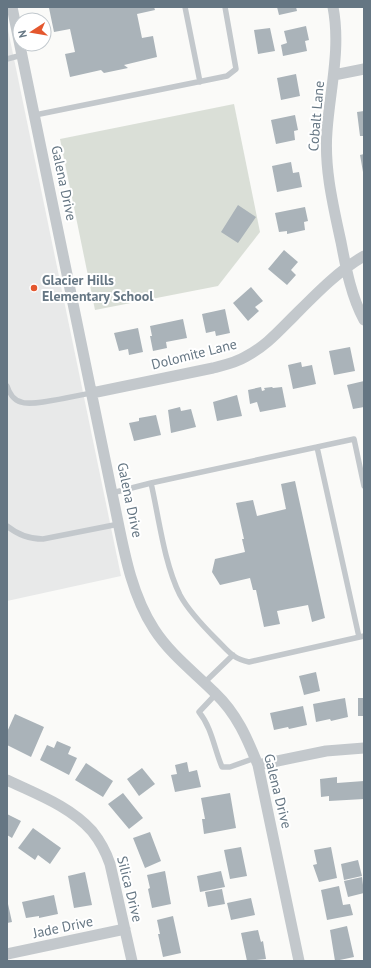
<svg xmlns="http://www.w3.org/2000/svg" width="371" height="968" viewBox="0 0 371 968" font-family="'PT Sans',sans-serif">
<rect width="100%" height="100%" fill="#fafaf8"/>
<path fill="#e8e9e9" d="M 7,25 L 121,576 L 7,601 Z"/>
<path fill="#dadfd7" d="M 234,104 L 260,232 L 218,286 L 95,310 L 60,139 Z"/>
<path fill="#aab3b9" d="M 52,7 L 154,7 L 155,10 L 137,14 L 142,38 L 153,36 L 157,57 L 124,65 L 128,68 L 104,73 L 101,70 L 70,77 L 65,54 L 75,52 L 70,29 L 54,32 L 49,8 Z
M 277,7 L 296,7 L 297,11 L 279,15 Z
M 306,26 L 309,40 L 305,41 L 307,51 L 283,56 L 281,45 L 287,43 L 284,31 Z
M 270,28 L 275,51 L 258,54 L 254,30 Z
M 296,74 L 300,96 L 281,100 L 277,78 Z
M 364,111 L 364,136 L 360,136 L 357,112 Z
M 295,115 L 298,130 L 294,131 L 295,140 L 276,144 L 271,120 Z
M 364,154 L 364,172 L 363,172 L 360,155 Z
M 291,162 L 293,173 L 299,172 L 302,187 L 277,192 L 272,166 Z
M 238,205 L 256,217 L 238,243 L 221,232 Z
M 305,207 L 308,221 L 304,222 L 305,230 L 287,234 L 287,231 L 279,232 L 275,213 Z
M 284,250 L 298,262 L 291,270 L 296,275 L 287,285 L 268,269 Z
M 251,287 L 263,301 L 255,307 L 259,311 L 248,321 L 233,303 Z
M 225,309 L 230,333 L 216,336 L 215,331 L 206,333 L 202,314 Z
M 183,319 L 187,338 L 166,342 L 167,348 L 153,351 L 150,336 L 152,336 L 150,326 Z
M 138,328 L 143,352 L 129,355 L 128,349 L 119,351 L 114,333 Z
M 350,347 L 355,371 L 334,375 L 329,351 Z
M 301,362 L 302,367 L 312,365 L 316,384 L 293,389 L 288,365 Z
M 364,381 L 364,407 L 353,409 L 347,385 Z
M 261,387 L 262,391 L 265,390 L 264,388 L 272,387 L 273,388 L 282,387 L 286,407 L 260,412 L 257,402 L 250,404 L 248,390 Z
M 237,395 L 242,416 L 217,421 L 213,402 Z
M 180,407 L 181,411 L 191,409 L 196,427 L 171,433 L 168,410 Z
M 156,415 L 161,435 L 134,441 L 129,423 L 139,421 L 139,418 Z
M 295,481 L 325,618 L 312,622 L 308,605 L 277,611 L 280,624 L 264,627 L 256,590 L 253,590 L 250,578 L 220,585 L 212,572 L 215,559 L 245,552 L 242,539 L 244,539 L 236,503 L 253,500 L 257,516 L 286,509 L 281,484 Z
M 316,672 L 320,691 L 304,695 L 299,676 Z
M 345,698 L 348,717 L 331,721 L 330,719 L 316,722 L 313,704 Z
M 358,698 L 364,698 L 364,716 L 358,716 Z
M 303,706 L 307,725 L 289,729 L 288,727 L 274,730 L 270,713 Z
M 15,714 L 44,727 L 31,757 L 7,745 L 7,732 Z
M 57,741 L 71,747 L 68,754 L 77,758 L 69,775 L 40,760 L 47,745 L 54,748 Z
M 187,762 L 189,772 L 197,770 L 201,787 L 175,792 L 171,775 L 177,774 L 175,765 Z
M 86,763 L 113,781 L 103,797 L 75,780 Z
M 142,768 L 155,784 L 139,796 L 127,779 Z
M 337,777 L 337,783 L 364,781 L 364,799 L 329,801 L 329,796 L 321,797 L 320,779 Z
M 123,793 L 143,818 L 129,829 L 108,804 Z
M 230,793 L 236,828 L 204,834 L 202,819 L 205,819 L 201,798 Z
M 7,814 L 21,821 L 12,838 L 7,835 Z
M 33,828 L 61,848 L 50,864 L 38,855 L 35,860 L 18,848 Z
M 150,832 L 161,861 L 145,868 L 133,838 Z
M 241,847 L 247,876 L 230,879 L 224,850 Z
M 331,847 L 337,878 L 319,882 L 313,865 L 317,864 L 314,850 Z
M 358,860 L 362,876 L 344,880 L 341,864 Z
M 165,871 L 171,904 L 152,908 L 148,889 L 150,888 L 147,875 Z
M 221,871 L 225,887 L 200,892 L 197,876 Z
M 85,872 L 92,905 L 74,908 L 68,876 Z
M 362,877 L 364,893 L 348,897 L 344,881 Z
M 339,886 L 343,905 L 350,904 L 353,915 L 327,920 L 321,890 Z
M 222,889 L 225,904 L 208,907 L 205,892 Z
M 54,895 L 58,914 L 39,918 L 39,916 L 26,918 L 22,902 Z
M 251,898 L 255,915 L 231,920 L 227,903 Z
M 7,904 L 8,904 L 12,922 L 7,923 Z
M 173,916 L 181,953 L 163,957 L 158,934 L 160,934 L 157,920 Z
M 347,926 L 354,957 L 335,961 L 330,930 Z
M 258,930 L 261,942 L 263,941 L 266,959 L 247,961 L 241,933 Z"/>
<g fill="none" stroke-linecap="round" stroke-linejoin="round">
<path stroke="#c3c8cc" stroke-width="5.5" d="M 185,7 L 200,82
M 7,59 L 22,55
M 35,115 L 227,76 L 236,69 L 225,7
M 7,386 C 9,393 14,400 21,402 C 32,407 77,395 92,393
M 317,447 L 359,637
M 364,486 L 354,439 L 151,483 C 159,518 164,563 180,595 C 188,610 205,628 217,640 C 228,651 233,659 249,662 L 364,636
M 112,493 L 151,483
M 7,526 C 18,535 29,539 43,539 L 119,524
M 204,683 L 233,655
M 216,694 L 199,712 C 212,728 214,748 222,767 L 230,767 L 255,758"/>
<path stroke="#c3c8cc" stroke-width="11" d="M 12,7 L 112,493 C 122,538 128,589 154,629 C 170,654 194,672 215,693 C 237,714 247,738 258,765 L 299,961
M 333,7 C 341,49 330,89 327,131 C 324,168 333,205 341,242 C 346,268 351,296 364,320
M 334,75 L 364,69
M 92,393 L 213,368 C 224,365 235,363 245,357 C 265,347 279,331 294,316 C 316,294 338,271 364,256
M 258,765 L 326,751 L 364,748
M 7,780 C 36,794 70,806 92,831 C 100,841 106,852 110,864 L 132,961
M 7,954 L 125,929"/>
</g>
<circle fill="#e4572e" stroke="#fff" stroke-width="1.5" cx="34" cy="288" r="4"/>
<g text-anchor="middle" stroke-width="4" stroke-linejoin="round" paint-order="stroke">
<g font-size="14" fill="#657683" stroke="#fff">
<text transform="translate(316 116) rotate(-85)" y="5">Cobalt Lane</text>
<text transform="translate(64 183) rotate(78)" y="5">Galena Drive</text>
<text transform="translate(194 354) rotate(-14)" y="5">Dolomite Lane</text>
<text transform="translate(130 500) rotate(78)" y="5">Galena Drive</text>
<text transform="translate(278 791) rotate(76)" y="5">Galena Drive</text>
<text transform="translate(130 889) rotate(76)" y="5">Silica Drive</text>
<text transform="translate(63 927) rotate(-12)" y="5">Jade Drive</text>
</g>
<g font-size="14" font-weight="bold" fill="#657683" stroke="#fff" text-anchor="start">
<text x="42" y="285">Glacier Hills<tspan x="42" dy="16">Elementary School</tspan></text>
</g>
</g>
<rect width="371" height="968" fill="none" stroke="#657683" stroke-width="16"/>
<g transform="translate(32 32) rotate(258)"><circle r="19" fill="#ffffff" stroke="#c1c8cd"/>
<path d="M0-3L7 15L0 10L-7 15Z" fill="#e4572e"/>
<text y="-6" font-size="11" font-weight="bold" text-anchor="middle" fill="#657683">N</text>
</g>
</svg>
